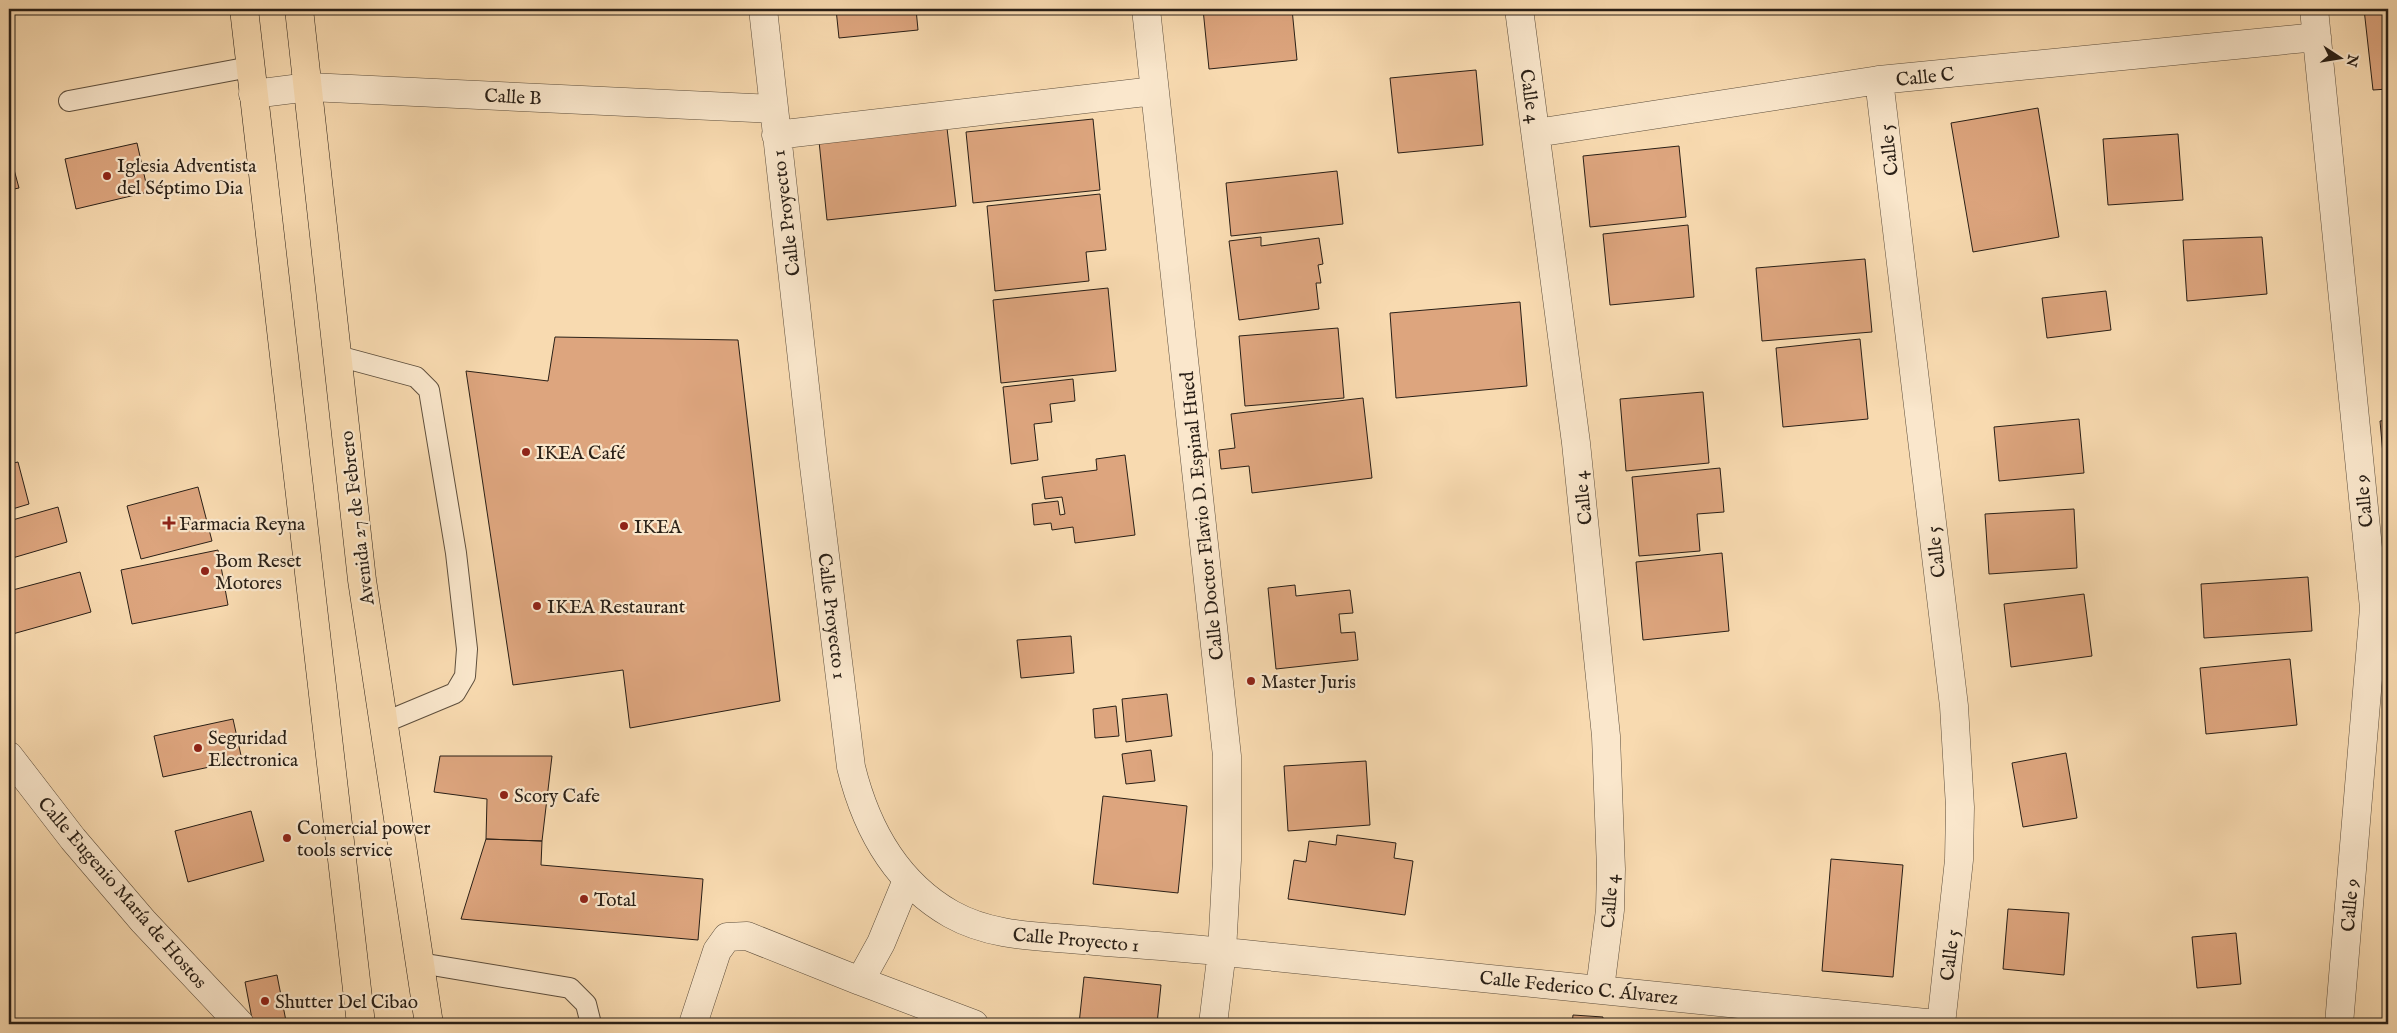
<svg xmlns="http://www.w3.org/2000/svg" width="2397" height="1033" viewBox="0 0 2397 1033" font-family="'IM FELL English',serif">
<rect width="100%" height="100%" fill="#f8dab0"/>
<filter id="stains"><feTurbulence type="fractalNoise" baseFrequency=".004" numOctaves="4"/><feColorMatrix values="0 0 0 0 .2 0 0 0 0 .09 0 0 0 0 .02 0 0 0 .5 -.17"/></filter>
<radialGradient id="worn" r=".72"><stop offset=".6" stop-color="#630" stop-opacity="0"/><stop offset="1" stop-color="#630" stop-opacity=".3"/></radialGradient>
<path fill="#dda57e" stroke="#291f16" d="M 836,9 L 916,9 L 918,30 L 839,38 Z
M 1203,9 L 1292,9 L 1297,60 L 1209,69 Z
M 2364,9 L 2388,9 L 2388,89 L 2373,90 Z
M 1476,70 L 1483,145 L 1398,153 L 1390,78 Z
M 2038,108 L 2059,237 L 1973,252 L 1951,123 Z
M 1093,119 L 1100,190 L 973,203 L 966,132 Z
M 947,128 L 956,206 L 827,220 L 819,141 Z
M 2178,134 L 2183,200 L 2108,205 L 2103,139 Z
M 137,143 L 148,192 L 76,209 L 65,159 Z
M 1679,146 L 1686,217 L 1590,227 L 1583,156 Z
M 9,151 L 19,188 L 9,190 Z
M 1337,171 L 1343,224 L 1231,236 L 1226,183 Z
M 1100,194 L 1106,250 L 1086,252 L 1089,281 L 995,291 L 987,206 Z
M 1688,225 L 1694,297 L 1610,305 L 1603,234 Z
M 1261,237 L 1261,246 L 1319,238 L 1323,264 L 1318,265 L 1321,283 L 1316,283 L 1319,309 L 1239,320 L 1229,241 Z
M 2262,237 L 2267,294 L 2187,301 L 2183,240 Z
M 1865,259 L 1872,332 L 1762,341 L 1756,268 Z
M 1108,288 L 1116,371 L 1001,383 L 993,300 Z
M 2106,291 L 2111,330 L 2047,338 L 2042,298 Z
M 1520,302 L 1527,386 L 1396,398 L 1390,313 Z
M 1338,328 L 1344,398 L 1245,406 L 1239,336 Z
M 555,337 L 738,340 L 780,701 L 630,728 L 623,670 L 513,685 L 466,371 L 548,381 Z
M 1860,339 L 1868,419 L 1783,427 L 1776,348 Z
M 1073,379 L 1075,401 L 1050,404 L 1052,422 L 1034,424 L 1038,460 L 1011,464 L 1003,387 Z
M 1703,392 L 1709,463 L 1626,471 L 1620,399 Z
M 1363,398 L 1372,478 L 1252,493 L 1249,466 L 1221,469 L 1219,450 L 1235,448 L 1231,414 Z
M 2079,419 L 2084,473 L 1999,481 L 1994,427 Z
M 2388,420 L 2388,510 L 2380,421 Z
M 1125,455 L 1135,535 L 1075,543 L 1073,527 L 1052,530 L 1051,523 L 1034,525 L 1032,504 L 1058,501 L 1060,515 L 1065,514 L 1062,497 L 1045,499 L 1042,477 L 1097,470 L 1096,459 Z
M 18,462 L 29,504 L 9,510 L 9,464 Z
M 1720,468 L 1724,512 L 1697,514 L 1700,551 L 1639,556 L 1632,477 Z
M 198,487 L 212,541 L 141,559 L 127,506 Z
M 58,507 L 67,542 L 9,559 L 9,521 Z
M 2074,509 L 2077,568 L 1989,574 L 1985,514 Z
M 218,550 L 228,605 L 132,624 L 121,570 Z
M 1722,553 L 1729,631 L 1643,640 L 1636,562 Z
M 80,572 L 91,612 L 9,635 L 9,591 Z
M 2308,577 L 2312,631 L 2204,638 L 2201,584 Z
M 1295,585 L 1296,596 L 1350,590 L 1353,613 L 1339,614 L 1341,633 L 1355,632 L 1358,660 L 1276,669 L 1268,588 Z
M 2084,594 L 2092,656 L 2011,667 L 2004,604 Z
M 1071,636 L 1074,673 L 1021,678 L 1017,640 Z
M 2290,659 L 2297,725 L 2206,734 L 2200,668 Z
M 1167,694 L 1172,736 L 1126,742 L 1122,699 Z
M 1116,706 L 1119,736 L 1095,738 L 1093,709 Z
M 233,719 L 242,760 L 163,777 L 154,736 Z
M 1151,750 L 1155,781 L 1126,784 L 1122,754 Z
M 2066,753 L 2077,818 L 2023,827 L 2012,763 Z
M 440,756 L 552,756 L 542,841 L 486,839 L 487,799 L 434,792 Z
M 1366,761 L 1370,825 L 1288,831 L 1284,766 Z
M 1103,796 L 1187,806 L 1178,893 L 1093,884 Z
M 251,811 L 264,861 L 188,882 L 175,831 Z
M 1337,835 L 1396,843 L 1394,858 L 1413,861 L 1405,915 L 1288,899 L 1294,860 L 1306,862 L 1309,841 L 1336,845 Z
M 486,839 L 542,841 L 541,865 L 703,879 L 698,940 L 461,919 Z
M 1831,859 L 1903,865 L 1893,977 L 1822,971 Z
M 2008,909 L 2069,913 L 2064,975 L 2003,969 Z
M 2236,933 L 2241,984 L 2197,988 L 2192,937 Z
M 277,975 L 286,1021 L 253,1024 L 245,982 Z
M 1084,977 L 1161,985 L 1157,1024 L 1079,1024 Z
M 1573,1015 L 1603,1017 L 1602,1024 L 1572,1024 Z"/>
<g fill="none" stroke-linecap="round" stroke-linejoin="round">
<defs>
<path id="service" d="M 69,101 L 250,67
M 338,356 L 416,377 L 429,390 L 456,553 L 467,649 L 465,676 L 455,693 L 383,723
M 420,963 L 570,988 L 586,1004 L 591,1024"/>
<path id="minor" d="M 763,9 L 813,458 L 851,767 C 866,828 895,882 951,914 C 992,937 1038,936 1083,940 C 1130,944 1178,947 1225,952 C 1462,974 1699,999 1936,1024
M 1146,9 L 1227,756 L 1227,860 L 1222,951 L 1213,1024
M 1519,9 L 1576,443 L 1606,736 L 1611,869 L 1610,910 L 1600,989
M 2314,9 L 2374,608 L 2339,1024
M 1879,80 L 1954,706 L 1960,807 L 1959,860 L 1941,1024
M 253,94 L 309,87 L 773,109
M 1536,133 L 1879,80 L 2317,37
M 776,135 L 1154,91
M 9,756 L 73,839 L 143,921 L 240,1024
M 860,981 L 974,1024
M 693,1024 L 717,951 L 727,937 L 747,936 L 860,981 L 881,943 L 907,880"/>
<path id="primary" d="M 244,9 L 361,1024
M 299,9 L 362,580 L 429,1024"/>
</defs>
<use href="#service" stroke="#5d4e3c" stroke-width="22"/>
<use href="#minor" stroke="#5d4e3c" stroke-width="29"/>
<use href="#primary" stroke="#291f16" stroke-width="29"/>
<use href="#service" stroke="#fae7cc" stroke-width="20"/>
<use href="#minor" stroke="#fae7cc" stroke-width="28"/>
<use href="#primary" stroke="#f8dab0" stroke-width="28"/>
</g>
<g fill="#8f2418" stroke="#fae7cc" stroke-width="2">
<circle cx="107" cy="176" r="5"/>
<circle cx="526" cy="452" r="5"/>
<path d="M166.5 515.5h5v5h5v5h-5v5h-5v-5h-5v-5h5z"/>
<circle cx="624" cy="526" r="5"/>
<circle cx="205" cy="571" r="5"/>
<circle cx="537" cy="606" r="5"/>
<circle cx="1251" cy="681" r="5"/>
<circle cx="198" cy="748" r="5"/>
<circle cx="504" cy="795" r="5"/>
<circle cx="287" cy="838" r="5"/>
<circle cx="584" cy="899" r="5"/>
<circle cx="265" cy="1001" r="5"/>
</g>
<g text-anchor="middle" stroke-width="4.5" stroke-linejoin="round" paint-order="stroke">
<g font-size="19" fill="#291f16" stroke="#fae7cc">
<text transform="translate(1925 76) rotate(-6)" y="7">Calle C</text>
<text transform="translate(513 96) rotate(3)" y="7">Calle B</text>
<text transform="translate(1531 96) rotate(82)" y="7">Calle 4</text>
<text transform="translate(1888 150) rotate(-97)" y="7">Calle 5</text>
<text transform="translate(785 213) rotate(-97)" y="7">Calle Proyecto 1</text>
<text transform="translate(1582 498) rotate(-96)" y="7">Calle 4</text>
<text transform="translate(2363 501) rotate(-96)" y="7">Calle 9</text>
<text transform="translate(1201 516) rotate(-96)" y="7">Calle Doctor Flavio D. Espinal Hued</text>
<text transform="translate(356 518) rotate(-97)" y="7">Avenida 27 de Febrero</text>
<text transform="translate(1935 552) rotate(-97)" y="7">Calle 5</text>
<text transform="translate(833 616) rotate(83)" y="7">Calle Proyecto 1</text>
<text transform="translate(123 892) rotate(49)" y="7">Calle Eugenio María de Hostos</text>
<text transform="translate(1609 901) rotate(-86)" y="7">Calle 4</text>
<text transform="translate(2349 905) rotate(-85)" y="7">Calle 9</text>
<text transform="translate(1076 939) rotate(5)" y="7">Calle Proyecto 1</text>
<text transform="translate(1949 955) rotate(-83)" y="7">Calle 5</text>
<text transform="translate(1579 987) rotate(6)" y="7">Calle Federico C. Álvarez</text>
</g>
<g font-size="19" fill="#291f16" stroke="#fae7cc" text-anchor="start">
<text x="117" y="172">Iglesia Adventista<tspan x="117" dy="22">del Séptimo Dia</tspan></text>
<text x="536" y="459">IKEA Café</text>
<text x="179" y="530">Farmacia Reyna</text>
<text x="634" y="533">IKEA</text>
<text x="215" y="567">Bom Reset<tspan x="215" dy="22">Motores</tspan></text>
<text x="547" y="613">IKEA Restaurant</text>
<text x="1261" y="688">Master Juris</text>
<text x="208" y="744">Seguridad<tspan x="208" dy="22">Electronica</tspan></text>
<text x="514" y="802">Scory Cafe</text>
<text x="297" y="834">Comercial power<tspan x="297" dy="22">tools service</tspan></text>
<text x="594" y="906">Total</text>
<text x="275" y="1008">Shutter Del Cibao</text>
</g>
</g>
<rect width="2397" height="1033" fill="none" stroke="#f8dab0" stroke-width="30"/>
<rect x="10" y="10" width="2377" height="1013" fill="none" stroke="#291f16" stroke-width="2.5"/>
<rect x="15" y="15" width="2367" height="1003" fill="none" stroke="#291f16"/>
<g transform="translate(2340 58) rotate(102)" stroke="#fae7cc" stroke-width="4" paint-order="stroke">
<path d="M0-4L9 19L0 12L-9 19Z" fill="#291f16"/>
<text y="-8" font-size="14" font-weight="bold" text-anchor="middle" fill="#291f16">N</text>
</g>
<rect width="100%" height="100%" filter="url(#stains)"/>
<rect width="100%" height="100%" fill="url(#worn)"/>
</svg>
